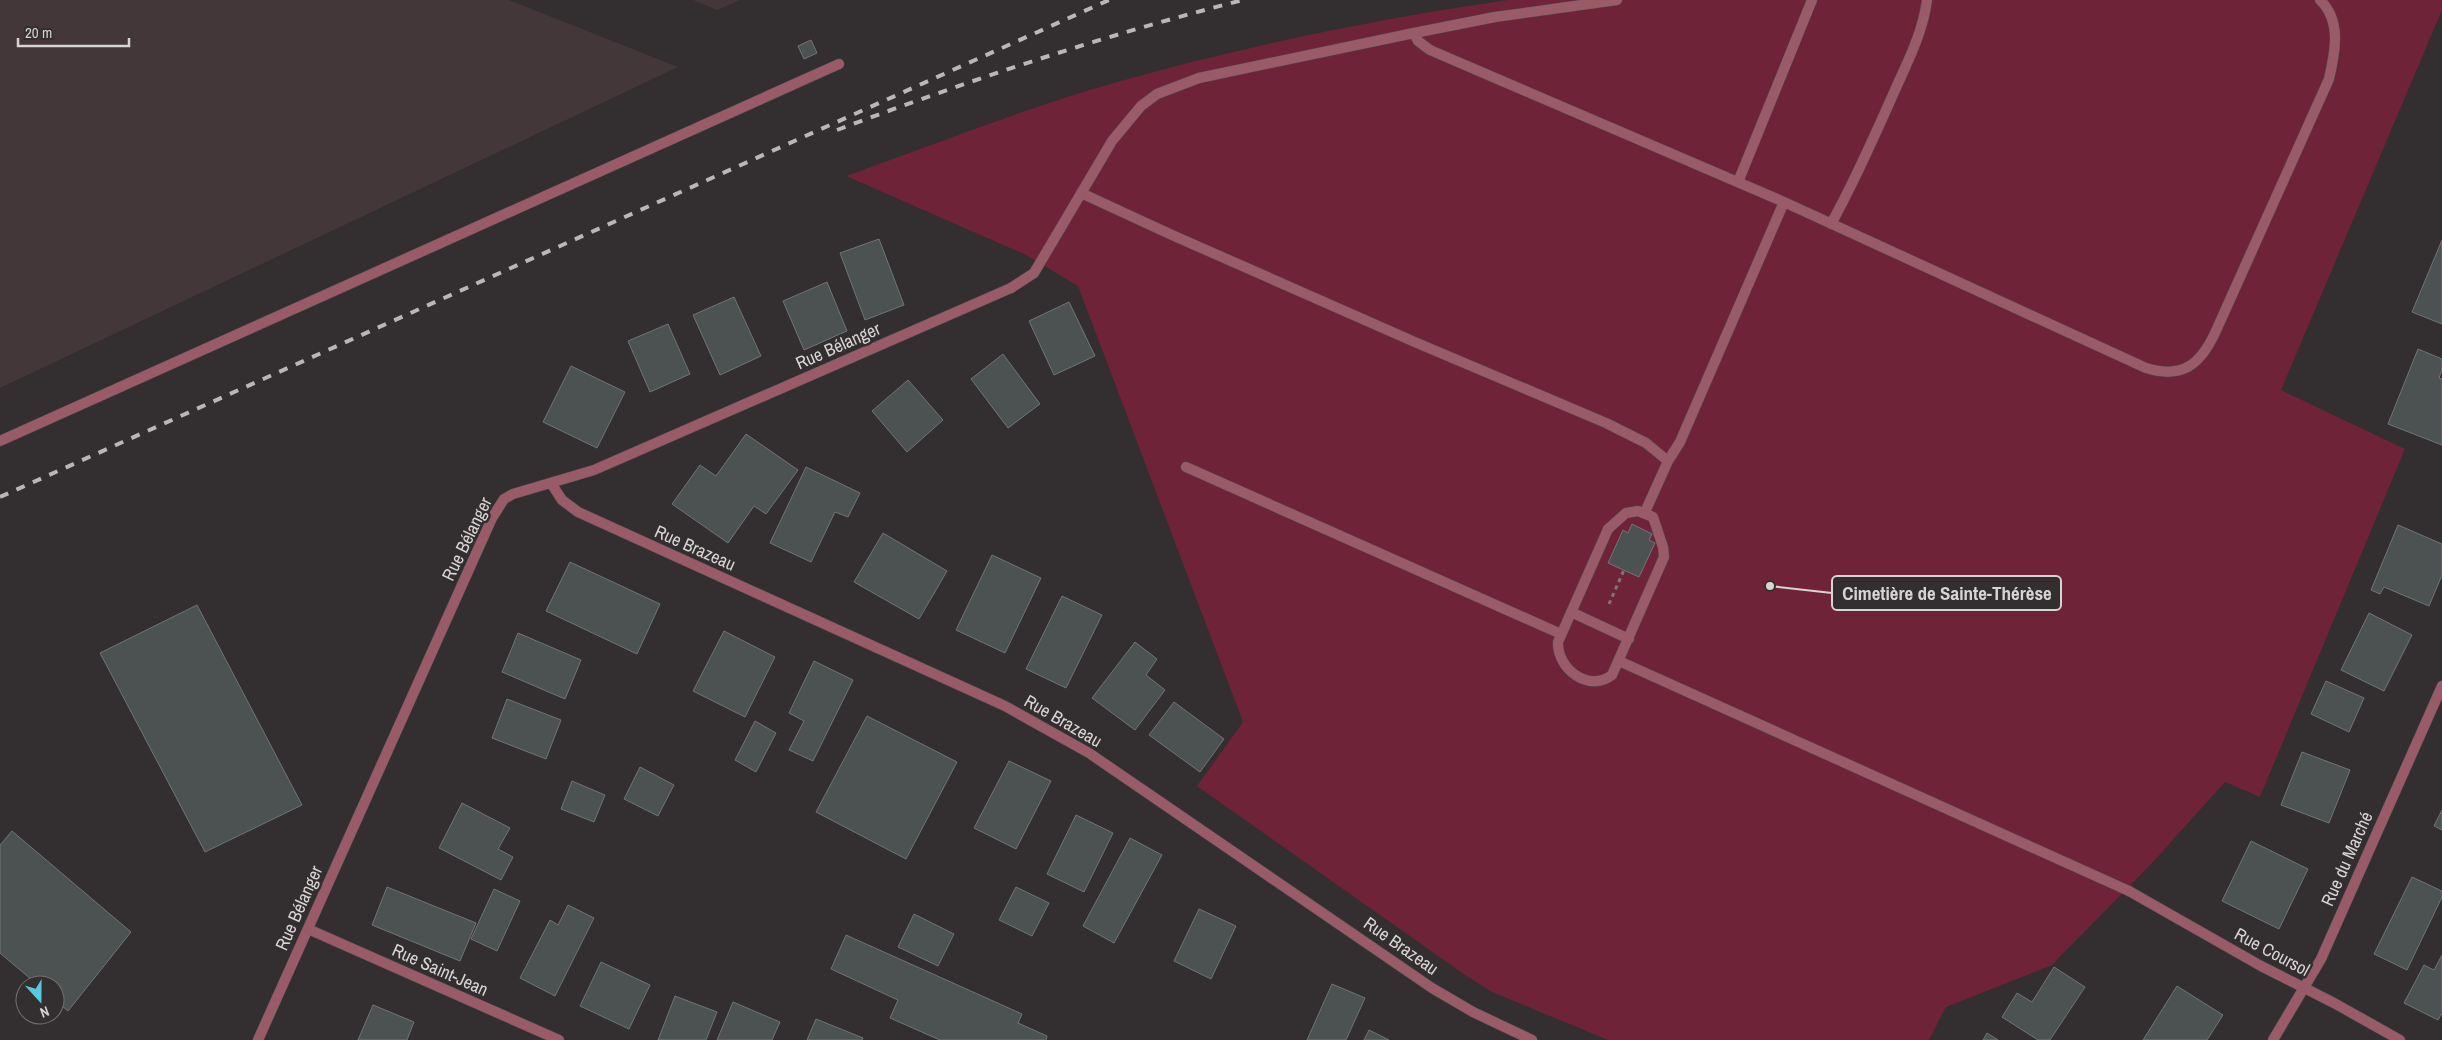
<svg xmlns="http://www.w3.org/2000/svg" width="2442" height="1040" viewBox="0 0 2442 1040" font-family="'Archivo Narrow',sans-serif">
<rect width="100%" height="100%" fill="#332e2f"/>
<path fill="#433739" d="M 0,0 L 509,0 L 678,67 L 0,388 Z
M 693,0 L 740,0 L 717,10 Z"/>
<path fill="#6e2338" d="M 1508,0 L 2442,0 L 2442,10 L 2281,390 L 2405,449 L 2260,797 L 2225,782 L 2153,862 L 2052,965 L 1946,1007 L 1929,1040 L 1608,1040 L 1492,992 L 1465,975 L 1197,786 L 1243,722 L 1078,286 L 1026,255 L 846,176 C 933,145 1020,110 1110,84 C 1240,47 1375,19 1508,0 Z"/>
<path fill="#4c5152" stroke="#707577" d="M 811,40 L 817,53 L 804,59 L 798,46 Z
M 879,239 L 904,305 L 865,320 L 840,253 Z
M 2442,240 L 2442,324 L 2412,312 Z
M 827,282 L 847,331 L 804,350 L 783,301 Z
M 734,297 L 761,356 L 720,375 L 693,315 Z
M 1069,302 L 1095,356 L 1054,375 L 1029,321 Z
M 668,324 L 690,374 L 650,392 L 628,341 Z
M 2418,349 L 2442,359 L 2442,370 L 2439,378 L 2442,379 L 2442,445 L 2388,424 Z
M 1003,354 L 1040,404 L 1008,428 L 971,379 Z
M 571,366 L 625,392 L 597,448 L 543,422 Z
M 908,380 L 943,420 L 907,452 L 872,411 Z
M 746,434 L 798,470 L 766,514 L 754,506 L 728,543 L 672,504 L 700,465 L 716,476 Z
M 806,467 L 860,493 L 848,517 L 835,512 L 811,562 L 770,543 Z
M 1632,524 L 1652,534 L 1649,540 L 1655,543 L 1639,577 L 1608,563 L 1623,530 L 1628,533 Z
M 2398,525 L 2442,544 L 2442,575 L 2429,606 L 2384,587 L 2380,594 L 2371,590 Z
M 883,533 L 947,571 L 919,619 L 854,582 Z
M 992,555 L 1041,578 L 1005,653 L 956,630 Z
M 570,562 L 660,604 L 637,654 L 546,611 Z
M 1062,596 L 1102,615 L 1066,688 L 1026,669 Z
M 197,605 L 302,805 L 205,852 L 100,653 Z
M 2369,613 L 2412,635 L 2384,691 L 2341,670 Z
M 724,631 L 775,657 L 745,717 L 693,691 Z
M 518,633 L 581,660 L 565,699 L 502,672 Z
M 1135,642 L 1157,659 L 1146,675 L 1165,690 L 1135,730 L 1092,698 Z
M 814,661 L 853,680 L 813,761 L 789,750 L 804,721 L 789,713 Z
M 2326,681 L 2364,698 L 2349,732 L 2311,714 Z
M 507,699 L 561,720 L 546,759 L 492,738 Z
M 1174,702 L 1224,739 L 1200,772 L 1149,735 Z
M 867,716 L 957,762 L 906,859 L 816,812 Z
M 755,721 L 776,733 L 756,772 L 735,760 Z
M 2302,752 L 2350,770 L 2329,823 L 2281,805 Z
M 1009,761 L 1051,781 L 1016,849 L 974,828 Z
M 640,767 L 674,785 L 658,816 L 624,799 Z
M 572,781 L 605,795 L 594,822 L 561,809 Z
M 462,803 L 510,828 L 498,849 L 513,857 L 501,880 L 439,848 Z
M 2442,810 L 2442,830 L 2434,826 Z
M 1076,815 L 1113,833 L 1084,892 L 1047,874 Z
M 12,831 L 131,932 L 68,1011 L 55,1000 L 55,985 L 38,985 L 0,953 L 0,845 Z
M 1130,838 L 1162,855 L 1114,943 L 1083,926 Z
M 2251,841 L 2308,869 L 2279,929 L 2222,901 Z
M 2412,877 L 2442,891 L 2442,897 L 2407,970 L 2374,954 Z
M 387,887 L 476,923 L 460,961 L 372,925 Z
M 1016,887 L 1049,903 L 1032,936 L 999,920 Z
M 494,889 L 520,901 L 497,951 L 471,939 Z
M 568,905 L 594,918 L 555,996 L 520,978 L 550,920 L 558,925 Z
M 1199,909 L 1236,926 L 1211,979 L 1174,961 Z
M 914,914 L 954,934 L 938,966 L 898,947 Z
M 846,935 L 1022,1014 L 1018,1023 L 1047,1036 L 1046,1040 L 940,1040 L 890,1018 L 898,1000 L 831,969 Z
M 2442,955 L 2442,1013 L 2438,1020 L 2404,1003 L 2424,965 L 2434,970 Z
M 601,962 L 650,985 L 629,1029 L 580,1006 Z
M 2054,967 L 2085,987 L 2050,1040 L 2038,1040 L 2002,1017 L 2017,993 L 2032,1002 Z
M 1332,984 L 1365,998 L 1346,1040 L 1307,1040 Z
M 2177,986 L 2223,1015 L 2207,1040 L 2143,1040 Z
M 675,996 L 717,1012 L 706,1040 L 658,1040 Z
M 733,1002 L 780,1022 L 772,1040 L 717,1040 Z
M 373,1005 L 414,1022 L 407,1040 L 358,1040 Z
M 816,1019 L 863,1038 L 862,1040 L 807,1040 Z
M 1369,1030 L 1389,1040 L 1364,1040 Z
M 1987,1033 L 1998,1040 L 1983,1040 Z"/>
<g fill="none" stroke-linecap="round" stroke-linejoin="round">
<defs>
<path id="service" d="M 1414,33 L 1418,41 L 1430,50 L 1784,202
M 1738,182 L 1812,0
M 1081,193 L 1172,235 L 1417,343 L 1606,423 L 1646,443 L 1668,461
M 1831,224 C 1855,181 1875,135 1895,90 C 1908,61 1923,32 1927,0
M 1011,288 L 1034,273 L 1112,141 L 1141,106 L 1157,94 L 1199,78 L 1414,33 L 1495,17 L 1617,0
M 0,441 L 839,64
M 1186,467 L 1561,634
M 1638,511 L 1653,517 L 1663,547 L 1664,557 L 1612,675 C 1589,693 1557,669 1558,642 L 1608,529 L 1626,513 Z
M 1645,512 L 1668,461 L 1680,442 L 1784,202 L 2146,368 C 2182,379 2200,365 2215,333 L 2329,79 C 2335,53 2342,21 2320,0
M 1571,612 L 1629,639
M 1619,661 L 2129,891"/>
<path id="minor" d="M 551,483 L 562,500 L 578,512 L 1005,706 L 1089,753 L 1432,988 L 1473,1012 L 1532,1040
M 2129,891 L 2261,966 L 2334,1003 L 2400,1040
M 308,929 L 559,1040
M 258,1040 L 492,518 L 504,499 L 513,494 L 594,470 L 1011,288
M 2273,1040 L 2321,959 L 2442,686"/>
</defs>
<use href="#service" stroke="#514c4d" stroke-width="11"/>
<use href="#minor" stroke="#514c4d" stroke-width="11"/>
<path stroke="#7c7879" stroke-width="3" stroke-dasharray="4 4" stroke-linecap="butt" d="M 1609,604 L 1624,570"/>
<use href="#service" stroke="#9a5b69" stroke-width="10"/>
<use href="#minor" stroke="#9a5b69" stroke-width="10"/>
<path stroke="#bbb7b7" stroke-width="4" stroke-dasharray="9 9" stroke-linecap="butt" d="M 837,130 C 970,80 1105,35 1243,0
M 0,497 L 1109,0"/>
</g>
<g text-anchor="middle" stroke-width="5" stroke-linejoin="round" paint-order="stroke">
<g font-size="18" fill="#d7d4d4" stroke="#332e2f">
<text transform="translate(838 346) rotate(-24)" y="6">Rue Bélanger</text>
<text transform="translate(467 539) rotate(-64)" y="6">Rue Bélanger</text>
<text transform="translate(695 548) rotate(24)" y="6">Rue Brazeau</text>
<text transform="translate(1063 721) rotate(30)" y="6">Rue Brazeau</text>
<text transform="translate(2347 859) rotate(-66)" y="6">Rue du Marché</text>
<text transform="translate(299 908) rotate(-66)" y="6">Rue Bélanger</text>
<text transform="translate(1401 946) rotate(35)" y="6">Rue Brazeau</text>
<text transform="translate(2272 952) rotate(28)" y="6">Rue Coursol</text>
<text transform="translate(440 970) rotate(24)" y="6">Rue Saint-Jean</text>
</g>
</g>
<path fill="none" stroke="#d7d4d4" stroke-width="2" d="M1770 586L1832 593"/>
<circle fill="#d7d4d4" stroke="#332e2f" stroke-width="2" cx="1770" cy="586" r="5"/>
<rect fill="#332e2f" stroke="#d7d4d4" stroke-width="2" x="1832" y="576" width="229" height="34" rx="5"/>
<g font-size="19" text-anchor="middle" font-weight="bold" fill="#d7d4d4">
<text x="1947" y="600">Cimetière de Sainte-Thérèse</text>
</g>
<g transform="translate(40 1000) rotate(159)"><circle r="24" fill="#332e2f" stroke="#757071"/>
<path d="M0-4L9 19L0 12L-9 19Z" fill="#55cade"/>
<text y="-8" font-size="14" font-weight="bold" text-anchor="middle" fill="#d7d4d4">N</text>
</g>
<path d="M18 38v8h111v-8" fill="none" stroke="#d7d4d4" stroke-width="2.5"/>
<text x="25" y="38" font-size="15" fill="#d7d4d4" stroke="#332e2f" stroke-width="4" paint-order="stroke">20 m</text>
</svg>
